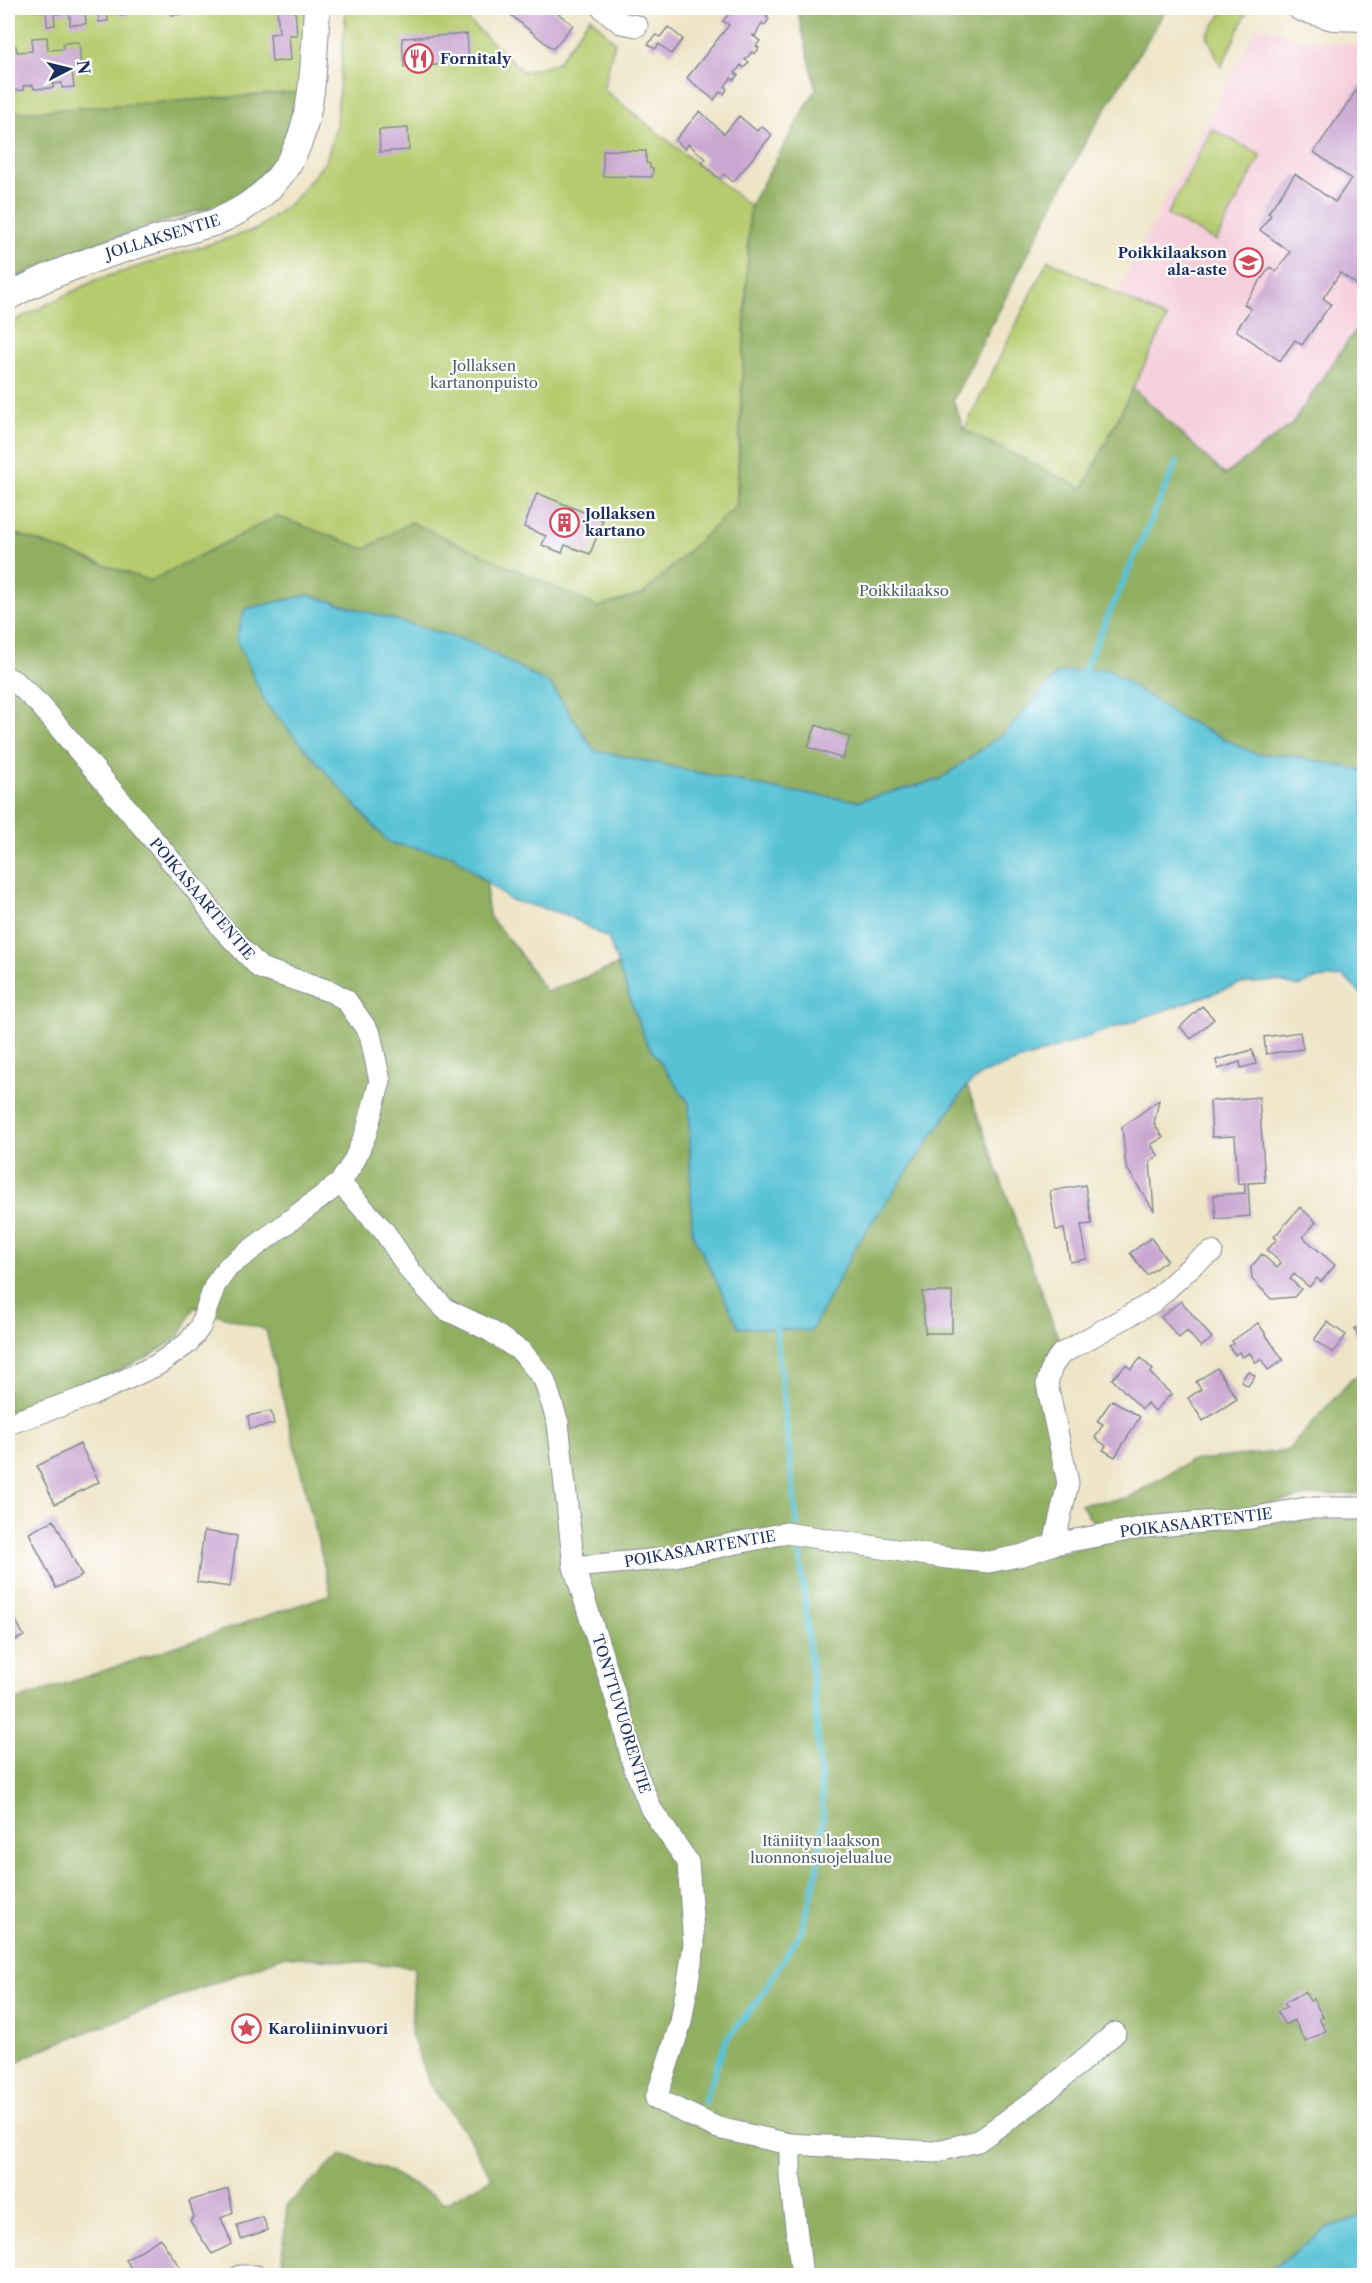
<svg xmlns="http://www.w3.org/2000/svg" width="1372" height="2283" viewBox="0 0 1372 2283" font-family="'Libre Caslon Text',serif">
<rect width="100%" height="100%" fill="#fff"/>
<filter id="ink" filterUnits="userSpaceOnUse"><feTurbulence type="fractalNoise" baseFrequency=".0167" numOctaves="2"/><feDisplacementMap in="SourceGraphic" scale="12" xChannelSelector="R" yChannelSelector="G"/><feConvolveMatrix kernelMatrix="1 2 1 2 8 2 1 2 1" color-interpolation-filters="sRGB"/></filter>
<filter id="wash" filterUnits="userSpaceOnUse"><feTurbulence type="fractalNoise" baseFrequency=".008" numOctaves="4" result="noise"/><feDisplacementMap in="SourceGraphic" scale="24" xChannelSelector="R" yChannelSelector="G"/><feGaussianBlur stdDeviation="1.35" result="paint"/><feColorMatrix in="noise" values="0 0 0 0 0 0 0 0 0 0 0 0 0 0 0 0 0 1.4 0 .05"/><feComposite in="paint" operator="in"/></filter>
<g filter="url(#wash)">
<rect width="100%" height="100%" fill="#eee4c6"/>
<path fill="#f5cfdb" d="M 1258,25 L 1300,39 L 1364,46 L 1364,317 L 1292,425 L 1224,475 L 1133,388 L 1167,319 L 1116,294 Z"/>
<path fill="#b7cb6e" stroke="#697d66" stroke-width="1.5" d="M 8,8 L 307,8 L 300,92 L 275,159 L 236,199 L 81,248 L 8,282 Z
M 346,8 L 455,8 L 524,72 L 558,62 L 590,17 L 615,42 L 603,89 L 750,206 L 730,642 L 150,581 L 8,531 L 8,324 L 96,280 L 257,229 L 294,200 L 326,161 L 336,127 Z
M 1226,8 L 1248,10 L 1221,67 L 1207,35 Z
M 1212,129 L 1261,155 L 1216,241 L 1167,215 Z
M 1048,260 L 1167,319 L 1083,489 L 964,430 Z"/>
<path fill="#91af61" stroke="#566f60" stroke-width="1.5" d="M 797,8 L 1167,8 L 1087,139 L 953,400 L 964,430 L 1083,489 L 1133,388 L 1225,475 L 1292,424 L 1364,317 L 1364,771 L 1287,755 L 1256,755 L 1179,717 L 1058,673 L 1006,732 L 939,780 L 858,801 L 779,790 L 594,750 L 551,685 L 474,643 L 309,595 L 245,609 L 389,842 L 453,855 L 487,883 L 487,903 L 490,918 L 516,948 L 546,992 L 618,965 L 646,1042 L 689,1103 L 692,1232 L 811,1331 L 858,1241 L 967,1086 L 1061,1346 L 1050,1353 L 1062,1482 L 1059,1510 L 1046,1531 L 1055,1554 L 1119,1538 L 1295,1520 L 1364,1518 L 1364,2215 L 1326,2229 L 1264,2275 L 327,2275 L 325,2270 L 282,2261 L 287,2205 L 342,2154 L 391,2172 L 445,2203 L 492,2178 L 468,2136 L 431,2086 L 411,2035 L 414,1967 L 285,1956 L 40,2050 L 8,2067 L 8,1703 L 331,1594 L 266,1330 L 194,1307 L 179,1337 L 153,1354 L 91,1384 L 8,1412 L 8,531 L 150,581 L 277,516 L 365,549 L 411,522 L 598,607 L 643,594 L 737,505 L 750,206 L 816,89 Z
M 300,92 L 291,131 L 275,159 L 236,199 L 81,248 L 8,282 L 8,113 Z
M 1364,1375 L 1364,1493 L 1308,1496 L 1234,1510 L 1138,1518 L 1107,1525 L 1097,1524 L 1089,1517 L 1081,1504 L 1128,1498 L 1190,1461 L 1287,1451 L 1352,1379 Z"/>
<path fill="#59c2d5" stroke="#3a789a" stroke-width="1.5" d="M 309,595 L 474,643 L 551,685 L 594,750 L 779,790 L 858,801 L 939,780 L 1006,732 L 1058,673 L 1106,668 L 1179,717 L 1256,754 L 1287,755 L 1364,771 L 1364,997 L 1344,977 L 1314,979 L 1299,987 L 1276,981 L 1240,984 L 984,1073 L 967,1086 L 859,1241 L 811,1331 L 739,1327 L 692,1232 L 689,1103 L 646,1042 L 608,938 L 565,914 L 510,900 L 453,855 L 389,843 L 266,704 L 236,639 L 245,609 Z
M 1364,2215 L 1364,2275 L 1264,2275 L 1326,2229 Z"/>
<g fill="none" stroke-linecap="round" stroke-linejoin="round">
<path stroke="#59c2d5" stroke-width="6" d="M 1084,670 L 1177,462
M 776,1330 L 797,1524
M 704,2102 L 726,2040 L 757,2002 L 802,1930 L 817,1872 L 823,1816 L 816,1715 L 799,1545"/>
</g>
<g id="blocks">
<path fill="#caa7d1" d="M 46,8 L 109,8 L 109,11 L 107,11 L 108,21 L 99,22 L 98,11 L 85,12 L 86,24 L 70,25 L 70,13 L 54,14 L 55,25 L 47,26 Z
M 119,8 L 129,8 L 129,15 L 120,16 Z
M 140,8 L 157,8 L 157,9 L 140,10 Z
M 172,8 L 187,8 L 187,14 L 172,15 Z
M 277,8 L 295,8 L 297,35 L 289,35 L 291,60 L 272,62 L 270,34 L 279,33 Z
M 502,8 L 551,8 L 573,25 L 553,49 Z
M 733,8 L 778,8 L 774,12 L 772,10 L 766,17 L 769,19 L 765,25 L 762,23 L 755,36 L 752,35 L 760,41 L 756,46 L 759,48 L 755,54 L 752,52 L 745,60 L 749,62 L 744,68 L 741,65 L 735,73 L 738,75 L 734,80 L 731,78 L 725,86 L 727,89 L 724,94 L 720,92 L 714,100 L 687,78 L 729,25 L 723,21 Z
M 668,27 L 683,39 L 671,54 L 659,44 L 655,49 L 648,44 L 657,35 L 660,37 Z
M 467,34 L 469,63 L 404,67 L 402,38 Z
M 47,37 L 48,50 L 63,49 L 63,43 L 79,42 L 81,69 L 72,70 L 74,87 L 62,88 L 62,83 L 53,84 L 53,88 L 34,89 L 33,85 L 23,86 L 24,90 L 12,91 L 11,74 L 8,74 L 8,46 L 16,46 L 17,52 L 32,51 L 32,38 Z
M 1360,85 L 1364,88 L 1364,283 L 1359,279 L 1356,284 L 1340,273 L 1323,298 L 1331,304 L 1302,345 L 1295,340 L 1280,361 L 1236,330 L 1251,309 L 1244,304 L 1270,267 L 1276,272 L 1290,252 L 1260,230 L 1271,215 L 1268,213 L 1295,174 L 1335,202 L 1351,179 L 1314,152 Z
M 700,111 L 724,134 L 739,116 L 757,131 L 761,126 L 772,135 L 733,182 L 724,174 L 720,179 L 702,163 L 706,159 L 688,144 L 685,149 L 675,140 Z
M 408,128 L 409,150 L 380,152 L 379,130 Z
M 603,150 L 646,151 L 646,163 L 650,164 L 650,168 L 653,169 L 652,177 L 603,176 Z
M 537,493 L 603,520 L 590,554 L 565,545 L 562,553 L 542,545 L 546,536 L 524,527 Z
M 816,725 L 850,737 L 843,759 L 808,747 Z
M 1202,1006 L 1214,1019 L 1191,1039 L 1180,1027 Z
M 1300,1032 L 1303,1049 L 1266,1054 L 1264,1037 Z
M 1252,1050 L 1256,1064 L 1241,1068 L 1240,1062 L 1218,1069 L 1216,1060 Z
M 1259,1097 L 1265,1182 L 1248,1183 L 1250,1216 L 1216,1219 L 1214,1195 L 1245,1193 L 1245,1183 L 1238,1184 L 1235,1136 L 1212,1137 L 1210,1101 Z
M 1159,1100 L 1154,1124 L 1163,1137 L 1151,1145 L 1159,1156 L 1150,1161 L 1154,1211 L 1126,1167 L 1122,1127 Z
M 1085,1185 L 1092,1224 L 1081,1225 L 1087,1259 L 1070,1262 L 1064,1229 L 1056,1230 L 1050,1191 Z
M 1300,1207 L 1316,1222 L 1303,1237 L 1335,1265 L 1321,1282 L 1317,1278 L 1309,1287 L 1294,1274 L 1290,1279 L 1301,1289 L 1294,1297 L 1271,1299 L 1252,1279 L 1251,1267 L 1262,1254 L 1277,1268 L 1281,1263 L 1267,1250 L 1277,1239 L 1274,1237 Z
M 1151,1238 L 1167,1260 L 1147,1275 L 1130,1253 Z
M 922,1292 L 952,1292 L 952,1333 L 925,1333 Z
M 1181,1301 L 1212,1338 L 1201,1347 L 1187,1331 L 1179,1338 L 1161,1317 Z
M 1327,1322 L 1346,1335 L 1333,1353 L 1314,1340 Z
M 1258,1323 L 1283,1360 L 1268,1370 L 1261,1359 L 1256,1363 L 1250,1353 L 1242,1357 L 1239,1352 L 1235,1355 L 1229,1346 L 1233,1344 L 1232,1341 Z
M 1364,1325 L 1364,1355 L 1363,1356 L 1355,1328 Z
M 1141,1358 L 1153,1370 L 1150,1373 L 1171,1394 L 1155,1411 L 1147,1403 L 1142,1409 L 1112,1379 L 1126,1365 L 1131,1369 Z
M 1217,1368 L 1237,1399 L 1203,1421 L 1188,1398 L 1201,1389 L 1196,1382 Z
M 1248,1371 L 1255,1376 L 1248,1386 L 1241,1381 Z
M 1112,1400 L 1140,1417 L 1115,1457 L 1103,1450 L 1106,1446 L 1095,1438 L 1103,1424 L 1097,1421 Z
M 271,1411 L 274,1424 L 250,1429 L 248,1416 Z
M 80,1444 L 99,1482 L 55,1504 L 37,1466 Z
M 54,1520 L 82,1576 L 56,1588 L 29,1533 Z
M 204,1531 L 237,1536 L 230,1587 L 197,1582 Z
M 14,1617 L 24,1636 L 8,1644 L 8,1620 Z
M 1305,1992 L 1310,2001 L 1313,1999 L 1323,2017 L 1319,2019 L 1326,2031 L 1306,2042 L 1294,2020 L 1285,2025 L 1277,2012 L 1287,2007 L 1284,2003 Z
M 228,2189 L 233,2212 L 221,2218 L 232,2244 L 212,2254 L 190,2221 L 194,2217 L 189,2201 Z
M 263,2217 L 268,2230 L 241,2239 L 237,2225 Z
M 160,2238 L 183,2272 L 178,2276 L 136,2276 L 126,2260 Z"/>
</g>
</g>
<g filter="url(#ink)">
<use href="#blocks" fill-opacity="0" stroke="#848a92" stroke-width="1.5"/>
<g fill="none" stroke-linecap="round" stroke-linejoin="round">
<defs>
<path id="minor" d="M 602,8 L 621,23 L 637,26
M 8,678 L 17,683 L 41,706 L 200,895 L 221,927 L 260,968 L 332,992 L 346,1000 L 370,1034 L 380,1081 L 366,1133 L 354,1161 L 340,1183 L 228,1267 L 215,1285 L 200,1327 L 188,1343 L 157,1365 L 92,1395 L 8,1424
M 340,1183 L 384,1231 L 411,1272 L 445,1309 L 489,1330 L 522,1352 L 544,1379 L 558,1423 L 574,1567 L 660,1559 L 786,1533 L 947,1558 L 989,1562 L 1023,1555 L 1054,1544 L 1145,1527 L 1251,1518 L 1306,1508 L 1364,1508
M 1054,1544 L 1068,1483 L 1047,1384 L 1052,1366 L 1061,1354 L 1153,1302 L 1196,1262 L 1212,1252
M 574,1567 L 620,1711 L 633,1764 L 651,1809 L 688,1862 L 694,1945 L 681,2022 L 656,2099 L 718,2128 L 790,2144 L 790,2178 L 802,2276
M 790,2144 L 934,2152 L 978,2141 L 1041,2096 L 1115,2033
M 240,2276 L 256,2276"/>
<path id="tertiary" d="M 1301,8 L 1333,17 L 1364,18
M 8,297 C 72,261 145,243 216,222 C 316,180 311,101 317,8"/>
</defs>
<use href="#minor" stroke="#848a92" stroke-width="23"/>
<use href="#tertiary" stroke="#848a92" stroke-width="28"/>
<use href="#minor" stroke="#fff" stroke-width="21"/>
<use href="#tertiary" stroke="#fff" stroke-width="26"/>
</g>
</g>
<defs>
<symbol id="restaurant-ring" viewBox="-11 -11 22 22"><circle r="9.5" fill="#fff" stroke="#d1495b" stroke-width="1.5"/><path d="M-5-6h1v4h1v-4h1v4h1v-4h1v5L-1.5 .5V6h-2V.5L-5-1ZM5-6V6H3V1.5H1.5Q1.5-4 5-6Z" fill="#d1495b"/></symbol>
<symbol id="school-ring" viewBox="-11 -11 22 22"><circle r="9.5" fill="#fff" stroke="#d1495b" stroke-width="1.5"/><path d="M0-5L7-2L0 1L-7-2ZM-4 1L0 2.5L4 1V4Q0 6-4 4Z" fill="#d1495b"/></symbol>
<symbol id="building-ring" viewBox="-11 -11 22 22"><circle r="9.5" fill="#fff" stroke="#d1495b" stroke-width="1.5"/><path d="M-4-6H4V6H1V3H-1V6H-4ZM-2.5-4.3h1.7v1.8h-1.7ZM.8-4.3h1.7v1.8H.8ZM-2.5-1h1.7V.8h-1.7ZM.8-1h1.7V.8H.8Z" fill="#d1495b"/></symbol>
<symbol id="sight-ring" viewBox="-11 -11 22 22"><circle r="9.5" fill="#fff" stroke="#d1495b" stroke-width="1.5"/><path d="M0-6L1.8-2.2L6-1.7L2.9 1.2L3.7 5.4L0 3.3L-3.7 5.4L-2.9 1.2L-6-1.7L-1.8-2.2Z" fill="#d1495b"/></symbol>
</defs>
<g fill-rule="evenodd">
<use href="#restaurant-ring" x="402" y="42" width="33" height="33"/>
<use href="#school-ring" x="1232" y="246" width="33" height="33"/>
<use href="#building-ring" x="548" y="506" width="33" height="33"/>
<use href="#sight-ring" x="230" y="2012" width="33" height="33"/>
</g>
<g text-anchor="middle" stroke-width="4.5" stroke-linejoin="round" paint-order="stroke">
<g font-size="15" font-weight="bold" fill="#1b2f5e" stroke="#fff" text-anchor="start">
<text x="440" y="64">Fornitaly</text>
<text x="1227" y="258" text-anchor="end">Poikkilaakson<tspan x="1227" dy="17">ala-aste</tspan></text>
<text x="585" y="519">Jollaksen<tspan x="585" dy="17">kartano</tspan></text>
<text x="268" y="2034">Karoliininvuori</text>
</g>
<g font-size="15" fill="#1b2f5e" stroke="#fff">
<text transform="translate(163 237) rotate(-17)" y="5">JOLLAKSENTIE</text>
<text transform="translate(202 899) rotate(50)" y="5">POIKASAARTENTIE</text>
<text transform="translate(1196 1523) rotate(-7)" y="5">POIKASAARTENTIE</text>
<text transform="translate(700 1549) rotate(-10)" y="5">POIKASAARTENTIE</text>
<text transform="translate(621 1714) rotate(73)" y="5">TONTTUVUORENTIE</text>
</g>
<g font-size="15" fill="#4a5e63" stroke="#fff">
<text x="484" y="371">Jollaksen<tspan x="484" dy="17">kartanonpuisto</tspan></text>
<text x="904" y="596">Poikkilaakso</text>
<text x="821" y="1846">Itäniityn laakson<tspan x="821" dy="17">luonnonsuojelualue</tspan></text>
</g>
</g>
<rect width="1372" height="2283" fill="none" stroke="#fff" stroke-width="30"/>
<g transform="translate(69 69) rotate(83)" stroke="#ffffff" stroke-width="4.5" paint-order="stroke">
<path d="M0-4.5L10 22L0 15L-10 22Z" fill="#1b2f5e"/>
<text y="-9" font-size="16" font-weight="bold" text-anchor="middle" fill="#1b2f5e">N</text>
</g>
</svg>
